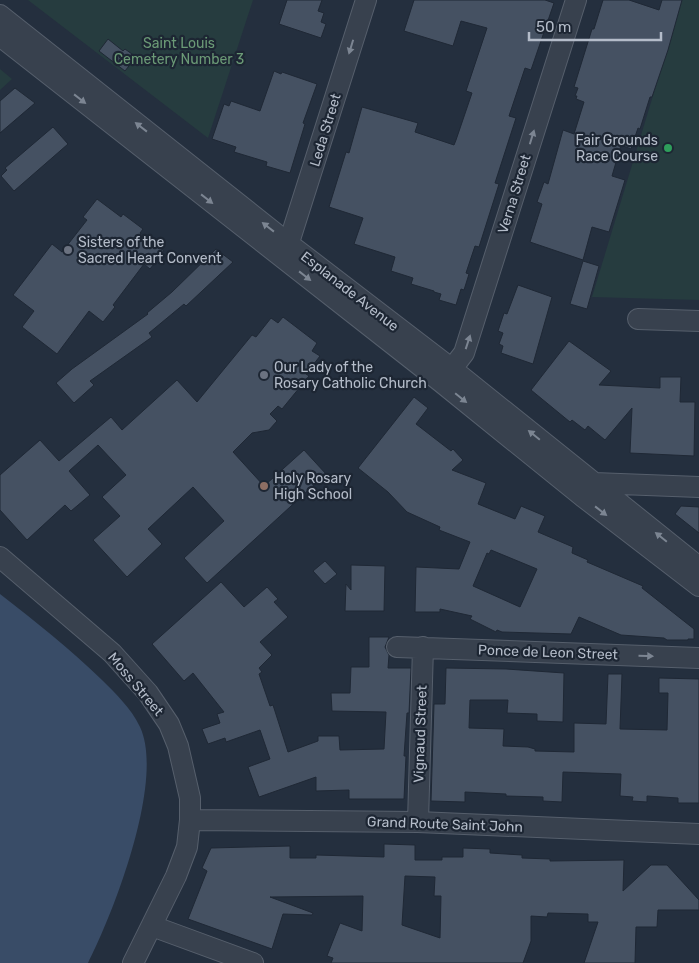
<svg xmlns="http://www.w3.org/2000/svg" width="699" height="963" viewBox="0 0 699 963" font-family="Rubik,sans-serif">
<rect width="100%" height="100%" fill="#242f3e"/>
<path fill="#263c3f" d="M 28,0 L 253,0 L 208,138 Z
M 682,0 L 699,0 L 699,300 L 592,297 Z
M 0,69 L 12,79 L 0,90 Z"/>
<path fill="#394c67" d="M 0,594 C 35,621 70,649 102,680 C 116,694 131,708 140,727 C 165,780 114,912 88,963 L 0,963 Z"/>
<path fill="#455162" stroke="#1f2835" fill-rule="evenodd" d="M 287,0 L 322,0 L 318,11 L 324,13 L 321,22 L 326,24 L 321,38 L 279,24 Z
M 414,0 L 545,0 L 554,3 L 531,70 L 525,68 L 509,116 L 516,118 L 495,183 L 499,184 L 479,247 L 475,246 L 466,273 L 469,274 L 464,290 L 461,289 L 456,305 L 439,300 L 441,294 L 434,292 L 434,291 L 411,284 L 413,278 L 391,271 L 395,257 L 354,244 L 363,218 L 329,207 L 346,152 L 349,153 L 362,107 L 418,123 L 415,132 L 454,145 L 456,140 L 472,93 L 466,91 L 487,28 L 461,21 L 453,46 L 404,31 Z
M 603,0 L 629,0 L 659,10 L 662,0 L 682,0 L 668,50 L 652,97 L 650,97 L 640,129 L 638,128 L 631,149 L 621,145 L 612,176 L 625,180 L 609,232 L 592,227 L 583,260 L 530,242 L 542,204 L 537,202 L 544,182 L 548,184 L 563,130 L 574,134 L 584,102 L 576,99 L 577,96 L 575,96 L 578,88 L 574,87 L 592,29 L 594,29 Z
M 108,39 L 123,51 L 125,49 L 136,57 L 125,71 L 99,51 Z
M 274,71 L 281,74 L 282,72 L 317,84 L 303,123 L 305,124 L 290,173 L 266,166 L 267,162 L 234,152 L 236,147 L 212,139 L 224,104 L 229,106 L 231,101 L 260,111 Z
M 15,88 L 35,103 L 0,133 L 0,101 Z
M 53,127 L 68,144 L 14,191 L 1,176 L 7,170 L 5,168 Z
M 97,199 L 121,217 L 123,214 L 143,229 L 140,233 L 164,251 L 150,269 L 144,264 L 113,305 L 115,307 L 103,322 L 89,311 L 57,354 L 22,327 L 34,311 L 13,295 L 52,244 L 62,252 L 87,220 L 83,217 Z
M 216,249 L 233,262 L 186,306 L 184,304 L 149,333 L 152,337 L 90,381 L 94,385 L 74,403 L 56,383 L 72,369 L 148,314 L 147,313 L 172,292 Z
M 583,261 L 599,266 L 587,309 L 570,304 Z
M 518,285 L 552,297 L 533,364 L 501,353 L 503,346 L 499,344 L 503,333 L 498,331 L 504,313 L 507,314 Z
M 283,317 L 317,343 L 312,351 L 320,356 L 306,374 L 309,376 L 282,409 L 278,406 L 270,414 L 277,421 L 269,430 L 252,433 L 233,452 L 264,486 L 304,450 L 326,474 L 207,583 L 184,558 L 224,521 L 193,487 L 148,529 L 162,544 L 127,577 L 93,540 L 120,516 L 102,497 L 126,475 L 98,445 L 69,471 L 90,495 L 71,511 L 65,505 L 27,540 L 0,510 L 0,475 L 40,440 L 59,461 L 111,417 L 122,430 L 177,380 L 197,402 L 252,335 L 256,337 L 271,318 L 278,323 Z
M 569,341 L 611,371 L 599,385 L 660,388 L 660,377 L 681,377 L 680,402 L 695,402 L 694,456 L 630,453 L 632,408 L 605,440 L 588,426 L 585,430 L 572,420 L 570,422 L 531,390 Z
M 414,397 L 428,408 L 416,424 L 451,451 L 453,449 L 463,460 L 452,470 L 486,483 L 478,504 L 515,519 L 521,506 L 545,516 L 538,532 L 573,547 L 572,553 L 588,560 L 587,562 L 643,586 L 642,588 L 694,629 L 694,639 L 688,639 L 688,640 L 667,640 L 664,638 L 621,635 L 579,617 L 571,634 L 502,632 L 497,630 L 496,632 L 470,619 L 472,616 L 440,609 L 440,612 L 415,612 L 416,567 L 459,569 L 470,542 L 439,530 L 440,527 L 407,512 L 388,492 L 358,468 ZM 491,550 L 537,569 L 520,607 L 473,586 L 487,553 L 489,554 Z
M 681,506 L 699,507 L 699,533 L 675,514 Z
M 325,561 L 337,574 L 325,584 L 313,571 Z
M 351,565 L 385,566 L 384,611 L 345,611 L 346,584 L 351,590 Z
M 221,582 L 244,607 L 267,587 L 278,599 L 274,602 L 288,617 L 260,642 L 272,655 L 259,668 L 262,672 L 259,674 L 270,706 L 273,705 L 288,752 L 318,741 L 318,736 L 339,736 L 340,750 L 384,749 L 386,712 L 332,711 L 331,693 L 350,693 L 351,667 L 369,667 L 369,637 L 389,637 L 385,647 L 389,655 L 388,668 L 411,668 L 409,713 L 407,713 L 404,756 L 406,756 L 404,799 L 349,799 L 349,790 L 316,791 L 316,777 L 259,797 L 248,767 L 270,759 L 260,730 L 226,742 L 225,738 L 208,744 L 202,729 L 220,723 L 217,714 L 224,712 L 193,673 L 184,681 L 152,644 Z
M 446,668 L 506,669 L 564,673 L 563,722 L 537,721 L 537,714 L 507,713 L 508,700 L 470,700 L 469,728 L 504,729 L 503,746 L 528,747 L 535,749 L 535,751 L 574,752 L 574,723 L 606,724 L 608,674 L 622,674 L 620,729 L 667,730 L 668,693 L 659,693 L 659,678 L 699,679 L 699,803 L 678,803 L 678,798 L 647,796 L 647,802 L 632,801 L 633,797 L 620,796 L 621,774 L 563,772 L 562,802 L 543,801 L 543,797 L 506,796 L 506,794 L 465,792 L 465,802 L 431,801 L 434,704 L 445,704 Z
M 384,844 L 415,845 L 415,860 L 442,860 L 442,857 L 463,857 L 463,848 L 490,849 L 490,853 L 522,855 L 522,858 L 550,859 L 550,861 L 624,860 L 623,891 L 651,865 L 667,865 L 699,900 L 699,910 L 658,910 L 657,927 L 636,927 L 635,963 L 584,963 L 598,922 L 588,922 L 588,914 L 548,913 L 547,917 L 531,916 L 531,941 L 523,963 L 331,963 L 333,958 L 327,956 L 340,923 L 362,931 L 363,896 L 270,897 L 313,913 L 312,915 L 283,914 L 272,949 L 188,919 L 207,871 L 202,868 L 211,848 L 290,846 L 290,858 L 316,858 L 316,855 L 384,857 ZM 405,876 L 435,877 L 434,896 L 441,896 L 440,938 L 402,925 Z"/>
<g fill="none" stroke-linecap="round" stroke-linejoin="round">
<defs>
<path id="minor" d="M 0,15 L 289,244 L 452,369 L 699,567
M 0,36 L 441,382 L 582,496 L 699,586
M 285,255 L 366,0
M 638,319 L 699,321
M 444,379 L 464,353 L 576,0
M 592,485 L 594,483 L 699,487
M 0,557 L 112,653 L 148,693 L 169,724 L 178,746 L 190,798 L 190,820 L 187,847 L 176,876 L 133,963
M 397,647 L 699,658
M 190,820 L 418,822 L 699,834
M 418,822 L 423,647
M 152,926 L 253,963"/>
</defs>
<use href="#minor" stroke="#565f6c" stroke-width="22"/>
<use href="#minor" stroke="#38414e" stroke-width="20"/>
</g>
<defs><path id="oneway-solid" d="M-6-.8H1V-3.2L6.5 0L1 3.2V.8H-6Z" transform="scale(1.25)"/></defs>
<g fill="#7c8592">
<use href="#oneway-solid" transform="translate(351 47) rotate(107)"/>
<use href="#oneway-solid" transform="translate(80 99) rotate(38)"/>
<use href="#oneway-solid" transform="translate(141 127) rotate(-142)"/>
<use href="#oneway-solid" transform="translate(532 137) rotate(-73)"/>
<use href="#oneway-solid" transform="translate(207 199) rotate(38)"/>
<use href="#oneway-solid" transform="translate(268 227) rotate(-142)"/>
<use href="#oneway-solid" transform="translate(305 276) rotate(38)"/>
<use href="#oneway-solid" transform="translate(468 342) rotate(-72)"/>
<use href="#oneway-solid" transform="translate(461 398) rotate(39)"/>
<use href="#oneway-solid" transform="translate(534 435) rotate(-141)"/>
<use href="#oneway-solid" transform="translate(601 511) rotate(38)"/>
<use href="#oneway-solid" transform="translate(661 537) rotate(-141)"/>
<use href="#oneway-solid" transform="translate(646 656) rotate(2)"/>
</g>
<circle fill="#2e9e5b" stroke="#1d2633" stroke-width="2" cx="668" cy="148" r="5"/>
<g fill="#6b7280" stroke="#1d2633" stroke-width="2">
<circle cx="68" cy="250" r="5"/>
<circle cx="264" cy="375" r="5"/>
</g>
<circle fill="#8d6e63" stroke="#1d2633" stroke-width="2" cx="264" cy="486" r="5"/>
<g text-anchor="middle" stroke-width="4.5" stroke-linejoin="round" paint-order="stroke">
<g font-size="14" fill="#6b9a76" stroke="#1d2633">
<text x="179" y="48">Saint Louis<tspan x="179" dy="16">Cemetery Number 3</tspan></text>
</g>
<g font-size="14" fill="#b4bcc9" stroke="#1d2633">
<text transform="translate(325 130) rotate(-73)" y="5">Leda Street</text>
<text transform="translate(514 194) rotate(-73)" y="5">Verna Street</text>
<text transform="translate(350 291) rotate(38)" y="5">Esplanade Avenue</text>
<text transform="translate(548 652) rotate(2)" y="5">Ponce de Leon Street</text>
<text transform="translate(136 684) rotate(50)" y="5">Moss Street</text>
<text transform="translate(420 734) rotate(-88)" y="5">Vignaud Street</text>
<text transform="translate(445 824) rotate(2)" y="5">Grand Route Saint John</text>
</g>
<g font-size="14" fill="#b4bcc9" stroke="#1d2633" text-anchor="start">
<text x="658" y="145" text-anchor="end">Fair Grounds<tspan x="658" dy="16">Race Course</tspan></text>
<text x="78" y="247">Sisters of the<tspan x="78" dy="16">Sacred Heart Convent</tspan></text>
<text x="274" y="372">Our Lady of the<tspan x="274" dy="16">Rosary Catholic Church</tspan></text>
<text x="274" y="483">Holy Rosary<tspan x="274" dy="16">High School</tspan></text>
</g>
</g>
<path d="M529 32v8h132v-8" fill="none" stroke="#b4bcc9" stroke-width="2.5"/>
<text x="536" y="32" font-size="15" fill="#b4bcc9" stroke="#1d2633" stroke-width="4" paint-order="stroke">50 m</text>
</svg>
